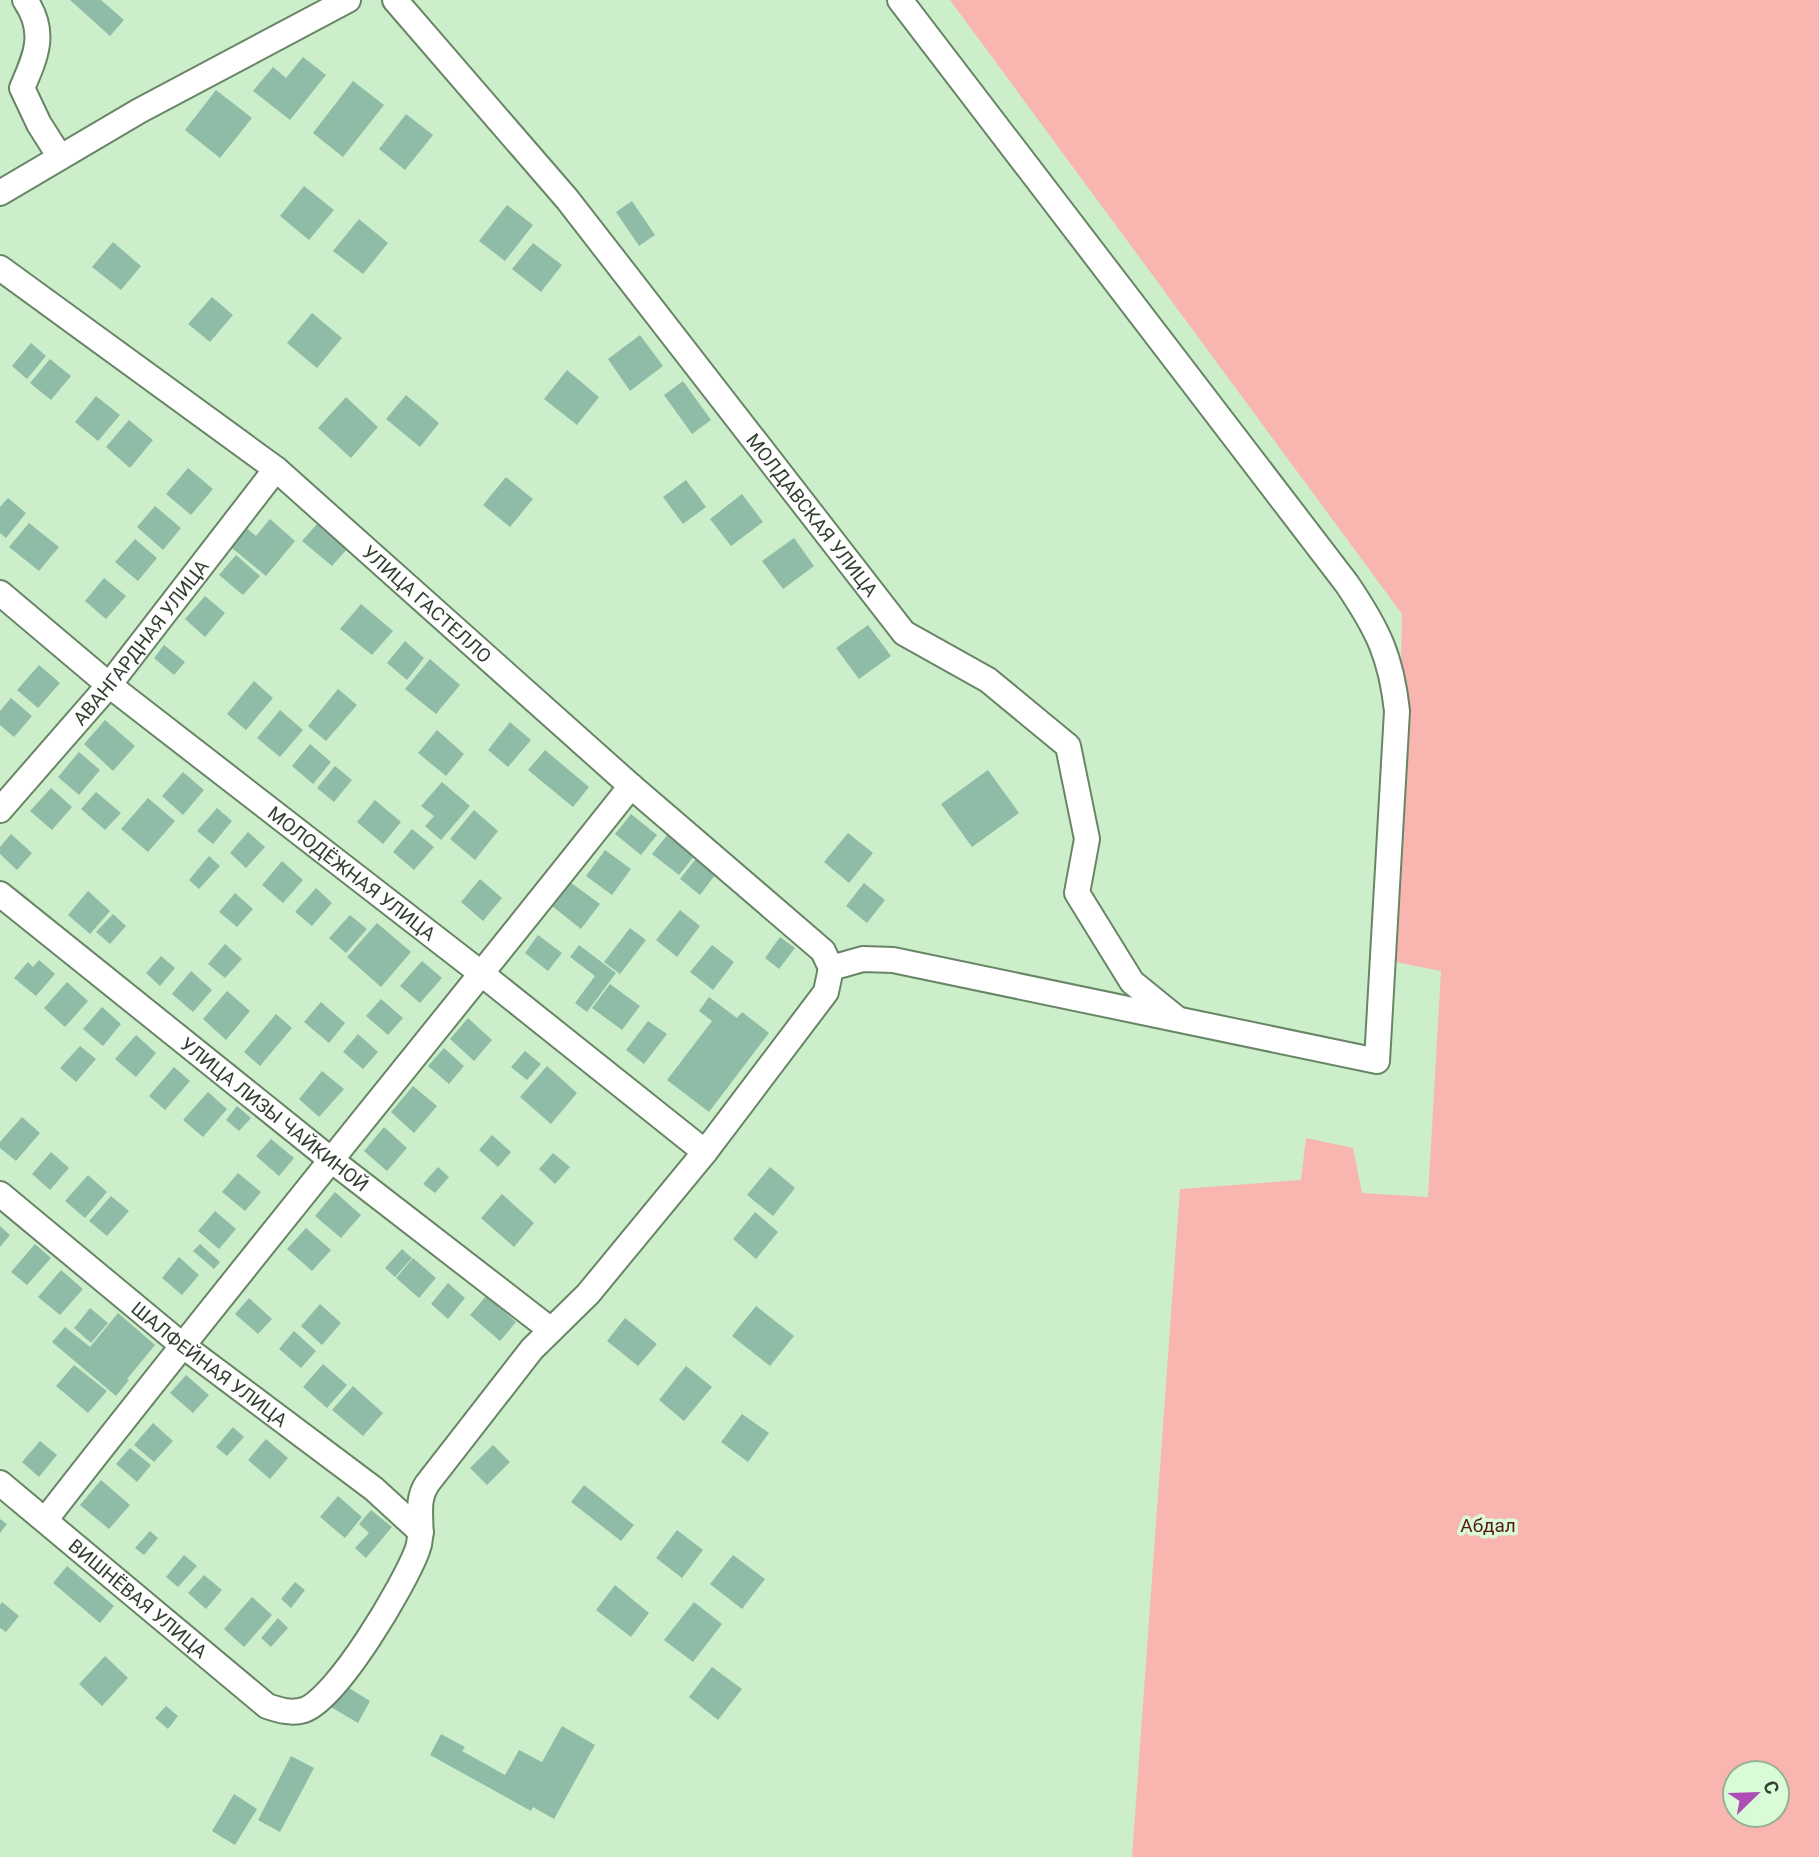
<svg xmlns="http://www.w3.org/2000/svg" width="1819" height="1857" viewBox="0 0 1819 1857" font-family="Roboto,sans-serif">
<rect width="100%" height="100%" fill="#cdeecb"/>
<path fill="#f9b6b1" fill-rule="evenodd" d="M 950,0 L 1819,0 L 1819,1857 L 1132,1857 L 1180,1189 L 1301,1180 L 1306,1138 L 1353,1148 L 1362,1193 L 1428,1197 L 1441,971 L 1395,962 L 1402,614 ZM 1735,1773 L 1777,1773 L 1777,1815 L 1735,1815 Z"/>
<path fill="#8fbca6" d="M 70,0 L 101,0 L 124,20 L 110,36 Z
M 303,57 L 326,75 L 290,120 L 253,91 L 273,67 L 286,78 Z
M 353,81 L 384,105 L 343,157 L 313,133 Z
M 216,90 L 252,118 L 220,158 L 185,130 Z
M 406,114 L 433,135 L 405,170 L 379,149 Z
M 304,186 L 334,210 L 309,240 L 280,216 Z
M 632,201 L 655,235 L 639,246 L 616,212 Z
M 507,205 L 533,225 L 505,261 L 479,241 Z
M 359,219 L 388,243 L 363,274 L 333,251 Z
M 113,242 L 141,266 L 121,290 L 92,267 Z
M 533,243 L 562,265 L 541,292 L 512,269 Z
M 212,297 L 233,315 L 210,342 L 188,324 Z
M 312,313 L 342,338 L 317,368 L 287,343 Z
M 640,335 L 663,366 L 630,391 L 608,359 Z
M 31,343 L 46,356 L 27,379 L 12,366 Z
M 50,359 L 71,376 L 51,400 L 30,383 Z
M 567,370 L 599,397 L 577,425 L 544,399 Z
M 683,381 L 711,420 L 692,434 L 664,395 Z
M 406,395 L 439,423 L 420,447 L 386,419 Z
M 96,396 L 120,415 L 98,441 L 75,422 Z
M 346,397 L 378,427 L 351,458 L 318,428 Z
M 129,420 L 153,440 L 130,468 L 106,447 Z
M 188,468 L 213,489 L 191,515 L 166,494 Z
M 506,477 L 533,499 L 510,527 L 483,505 Z
M 686,480 L 706,507 L 683,524 L 663,497 Z
M 742,494 L 763,522 L 731,546 L 710,519 Z
M 8,498 L 26,513 L 6,538 L 0,533 L 0,507 Z
M 155,506 L 181,528 L 163,550 L 137,527 Z
M 270,519 L 295,541 L 266,576 L 227,544 L 243,525 L 256,536 Z
M 29,523 L 59,547 L 39,571 L 9,547 Z
M 317,524 L 347,549 L 332,566 L 302,541 Z
M 794,538 L 814,566 L 783,589 L 762,561 Z
M 135,539 L 157,558 L 138,581 L 115,562 Z
M 236,555 L 260,576 L 243,595 L 219,575 Z
M 104,578 L 126,596 L 106,619 L 85,601 Z
M 205,596 L 225,613 L 205,637 L 185,619 Z
M 361,604 L 393,631 L 372,655 L 340,629 Z
M 868,625 L 891,656 L 859,679 L 836,648 Z
M 405,641 L 424,658 L 407,680 L 387,663 Z
M 164,645 L 185,662 L 174,675 L 154,658 Z
M 430,659 L 460,685 L 436,714 L 405,689 Z
M 39,665 L 60,683 L 38,708 L 17,690 Z
M 254,681 L 273,698 L 246,730 L 227,714 Z
M 338,689 L 357,705 L 326,741 L 308,726 Z
M 11,698 L 32,716 L 14,737 L 0,725 L 0,711 Z
M 280,710 L 303,730 L 280,757 L 257,738 Z
M 105,720 L 135,746 L 113,771 L 84,744 Z
M 510,722 L 531,740 L 508,767 L 488,750 Z
M 437,730 L 464,754 L 446,776 L 418,753 Z
M 310,744 L 331,762 L 313,784 L 292,766 Z
M 545,750 L 589,787 L 573,807 L 528,770 Z
M 79,752 L 100,770 L 79,795 L 58,777 Z
M 335,766 L 352,780 L 334,802 L 317,788 Z
M 988,770 L 1019,813 L 972,847 L 941,804 Z
M 183,772 L 204,790 L 183,815 L 162,796 Z
M 442,782 L 470,806 L 441,840 L 425,826 L 434,816 L 421,806 Z
M 51,788 L 72,807 L 52,830 L 30,811 Z
M 96,792 L 121,813 L 105,830 L 81,809 Z
M 148,798 L 175,821 L 148,852 L 121,829 Z
M 375,800 L 401,822 L 383,844 L 357,822 Z
M 217,808 L 232,821 L 213,844 L 197,831 Z
M 474,810 L 498,831 L 475,860 L 450,839 Z
M 631,814 L 657,835 L 641,855 L 615,834 Z
M 412,829 L 434,847 L 414,870 L 393,852 Z
M 672,829 L 699,850 L 679,875 L 652,854 Z
M 248,832 L 265,847 L 246,868 L 230,853 Z
M 848,833 L 873,853 L 849,883 L 824,862 Z
M 11,834 L 32,853 L 17,870 L 0,854 L 0,847 Z
M 605,850 L 631,869 L 612,895 L 586,876 Z
M 209,856 L 220,866 L 199,889 L 189,880 Z
M 698,856 L 718,871 L 700,895 L 680,879 Z
M 282,861 L 303,880 L 283,903 L 262,885 Z
M 480,879 L 502,898 L 483,921 L 461,902 Z
M 570,882 L 600,904 L 581,929 L 552,906 Z
M 864,883 L 885,900 L 867,923 L 846,906 Z
M 316,888 L 332,903 L 312,926 L 295,912 Z
M 88,891 L 110,911 L 90,934 L 68,915 Z
M 235,893 L 253,909 L 237,927 L 219,912 Z
M 680,910 L 700,926 L 677,957 L 656,940 Z
M 113,914 L 126,926 L 110,944 L 96,932 Z
M 350,915 L 367,929 L 346,953 L 329,938 Z
M 377,923 L 411,952 L 381,987 L 347,957 Z
M 630,928 L 646,940 L 620,974 L 604,962 Z
M 538,935 L 562,953 L 548,971 L 525,953 Z
M 780,937 L 795,948 L 779,969 L 765,958 Z
M 225,944 L 242,959 L 225,978 L 208,964 Z
M 579,945 L 616,973 L 587,1012 L 575,1003 L 595,976 L 570,957 Z
M 712,945 L 734,962 L 713,990 L 690,972 Z
M 161,956 L 175,968 L 160,986 L 146,973 Z
M 39,960 L 55,974 L 36,996 L 14,978 L 28,962 L 33,967 Z
M 422,961 L 442,978 L 420,1003 L 400,986 Z
M 191,971 L 212,990 L 193,1012 L 172,994 Z
M 67,982 L 88,1001 L 65,1027 L 44,1008 Z
M 610,984 L 640,1006 L 622,1030 L 592,1008 Z
M 227,991 L 250,1011 L 226,1040 L 203,1019 Z
M 709,997 L 737,1018 L 742,1012 L 769,1033 L 709,1112 L 667,1080 L 712,1021 L 699,1011 Z
M 381,999 L 403,1018 L 388,1035 L 366,1016 Z
M 321,1002 L 345,1023 L 329,1043 L 304,1022 Z
M 102,1007 L 121,1024 L 103,1046 L 83,1029 Z
M 276,1014 L 292,1028 L 260,1066 L 244,1052 Z
M 468,1018 L 492,1040 L 474,1061 L 450,1039 Z
M 648,1021 L 667,1034 L 644,1064 L 626,1050 Z
M 358,1034 L 378,1052 L 363,1069 L 343,1052 Z
M 136,1035 L 156,1053 L 136,1077 L 115,1059 Z
M 80,1046 L 96,1059 L 76,1082 L 60,1068 Z
M 444,1048 L 464,1066 L 449,1084 L 428,1066 Z
M 525,1051 L 541,1064 L 527,1080 L 511,1067 Z
M 547,1066 L 577,1093 L 551,1124 L 520,1097 Z
M 174,1067 L 190,1081 L 165,1110 L 149,1096 Z
M 322,1071 L 344,1089 L 319,1117 L 299,1099 Z
M 413,1086 L 437,1106 L 414,1133 L 391,1112 Z
M 208,1092 L 227,1109 L 203,1137 L 183,1120 Z
M 237,1106 L 251,1118 L 239,1131 L 226,1120 Z
M 22,1117 L 40,1133 L 16,1161 L 0,1148 L 0,1142 Z
M 384,1127 L 407,1148 L 387,1171 L 364,1151 Z
M 492,1135 L 511,1152 L 498,1167 L 479,1150 Z
M 271,1139 L 294,1158 L 279,1176 L 256,1156 Z
M 51,1152 L 69,1168 L 50,1190 L 32,1174 Z
M 553,1153 L 570,1167 L 555,1184 L 539,1169 Z
M 438,1167 L 449,1177 L 435,1193 L 423,1184 Z
M 770,1167 L 795,1188 L 773,1216 L 747,1195 Z
M 238,1173 L 261,1192 L 245,1211 L 222,1192 Z
M 88,1175 L 107,1192 L 85,1218 L 65,1201 Z
M 335,1192 L 361,1215 L 341,1238 L 315,1216 Z
M 502,1194 L 534,1223 L 514,1247 L 481,1218 Z
M 111,1196 L 129,1211 L 107,1236 L 89,1221 Z
M 215,1211 L 236,1229 L 219,1249 L 198,1231 Z
M 755,1212 L 778,1232 L 756,1259 L 733,1239 Z
M 0,1226 L 10,1235 L 0,1247 Z
M 306,1228 L 331,1250 L 312,1271 L 287,1249 Z
M 35,1244 L 51,1258 L 27,1285 L 11,1272 Z
M 200,1244 L 220,1262 L 214,1269 L 193,1251 Z
M 402,1249 L 412,1258 L 395,1277 L 385,1268 Z
M 179,1257 L 199,1275 L 182,1295 L 162,1278 Z
M 413,1258 L 436,1278 L 419,1298 L 396,1278 Z
M 61,1270 L 83,1289 L 60,1315 L 38,1297 Z
M 448,1283 L 465,1298 L 448,1319 L 431,1304 Z
M 486,1296 L 516,1322 L 500,1341 L 470,1315 Z
M 249,1298 L 272,1319 L 258,1334 L 235,1314 Z
M 320,1304 L 341,1323 L 322,1345 L 301,1326 Z
M 756,1306 L 794,1336 L 770,1366 L 732,1336 Z
M 90,1308 L 108,1323 L 91,1343 L 74,1328 Z
M 118,1313 L 155,1345 L 127,1379 L 129,1380 L 116,1396 L 52,1342 L 65,1327 L 90,1347 Z
M 625,1318 L 657,1344 L 638,1366 L 607,1341 Z
M 294,1331 L 316,1351 L 301,1368 L 279,1349 Z
M 323,1364 L 347,1385 L 327,1408 L 303,1387 Z
M 74,1365 L 107,1391 L 88,1413 L 56,1386 Z
M 686,1366 L 712,1387 L 684,1421 L 659,1400 Z
M 186,1375 L 209,1395 L 193,1413 L 170,1393 Z
M 353,1386 L 383,1413 L 363,1436 L 332,1410 Z
M 742,1414 L 769,1433 L 748,1462 L 721,1442 Z
M 153,1423 L 173,1441 L 154,1462 L 134,1445 Z
M 233,1427 L 244,1437 L 227,1456 L 216,1447 Z
M 266,1439 L 288,1458 L 270,1479 L 248,1460 Z
M 40,1441 L 57,1455 L 39,1477 L 22,1462 Z
M 493,1445 L 510,1462 L 487,1485 L 470,1468 Z
M 130,1448 L 151,1465 L 137,1482 L 116,1464 Z
M 101,1480 L 130,1505 L 109,1529 L 80,1505 Z
M 584,1485 L 634,1525 L 621,1541 L 571,1502 Z
M 338,1496 L 362,1517 L 345,1538 L 320,1517 Z
M 371,1510 L 392,1527 L 366,1558 L 355,1548 L 369,1533 L 359,1524 Z
M 0,1519 L 7,1524 L 0,1533 Z
M 677,1530 L 703,1550 L 682,1578 L 656,1558 Z
M 150,1531 L 158,1538 L 144,1555 L 135,1548 Z
M 184,1555 L 197,1566 L 178,1587 L 166,1577 Z
M 733,1555 L 765,1579 L 742,1609 L 710,1584 Z
M 67,1566 L 114,1606 L 100,1623 L 53,1583 Z
M 204,1575 L 222,1590 L 206,1609 L 188,1593 Z
M 295,1582 L 305,1590 L 291,1608 L 281,1599 Z
M 615,1585 L 649,1613 L 631,1637 L 596,1610 Z
M 252,1597 L 272,1615 L 244,1647 L 224,1629 Z
M 2,1602 L 19,1616 L 6,1632 L 0,1628 L 0,1605 Z
M 694,1602 L 722,1624 L 693,1662 L 664,1640 Z
M 278,1618 L 288,1628 L 271,1647 L 261,1638 Z
M 105,1656 L 128,1678 L 102,1706 L 79,1684 Z
M 712,1667 L 742,1689 L 718,1720 L 689,1697 Z
M 344,1685 L 370,1701 L 358,1723 L 331,1707 Z
M 166,1706 L 178,1716 L 168,1729 L 155,1718 Z
M 562,1726 L 595,1745 L 554,1819 L 533,1807 L 531,1811 L 430,1755 L 441,1734 L 465,1747 L 462,1751 L 505,1775 L 519,1750 L 542,1762 Z
M 291,1756 L 314,1768 L 280,1832 L 258,1820 Z
M 234,1794 L 257,1809 L 235,1845 L 212,1831 Z"/>
<g fill="none" stroke-linecap="round" stroke-linejoin="round">
<defs>
<g id="minor">
<path d="M 25,0 C 47,32 36,56 22,88 L 39,124 L 60,157"/>
<path id="s1" d="M 395,0 L 567,199 L 904,633 L 988,680 L 1068,746 L 1087,839 L 1077,893 L 1132,982 L 1175,1017"/>
<path d="M 0,193 L 139,111 L 348,0"/>
<path id="s2" d="M 0,268 L 276,469 L 631,786 L 823,951 L 831,968"/>
<path id="s3" d="M 0,593 L 109,685 L 482,974 L 705,1152"/>
<path id="s4" d="M 0,810 L 109,685 L 276,469"/>
<path id="s5" d="M 0,894 L 330,1159 L 551,1330"/>
<path d="M 831,968 L 863,959 L 893,960 L 1377,1061 L 1397,711 C 1391,656 1378,630 1347,584 L 900,0"/>
<path id="s6" d="M 0,1194 L 182,1345 L 374,1489 L 421,1532"/>
<path id="s7" d="M 0,1483 L 267,1706 C 279,1710 291,1714 304,1710 C 338,1698 404,1585 417,1551 C 426,1528 413,1505 427,1484 L 532,1349 L 588,1294 L 705,1152 L 826,992 L 831,968"/>
<path d="M 46,1519 C 238,1272 437,1031 631,786"/>
</g>
</defs>
<use href="#minor" stroke="#688566" stroke-width="28"/>
<use href="#minor" stroke="#fff" stroke-width="24"/>
</g>
<g text-anchor="middle" stroke-width="7" stroke-linejoin="round" paint-order="stroke">
<g font-size="19" fill="#323f31" stroke="#dafbd8">
<text dy="7" stroke="none"><textPath href="#s1" startOffset="663">МОЛДАВСКАЯ УЛИЦА</textPath></text>
<text dy="7" stroke="none"><textPath href="#s2" startOffset="544">УЛИЦА ГАСТЕЛЛО</textPath></text>
<text dy="7" stroke="none"><textPath href="#s4" startOffset="219">АВАНГАРДНАЯ УЛИЦА</textPath></text>
<text dy="7" stroke="none"><textPath href="#s3" startOffset="450">МОЛОДЁЖНАЯ УЛИЦА</textPath></text>
<text dy="7" stroke="none"><textPath href="#s5" startOffset="352">УЛИЦА ЛИЗЫ ЧАЙКИНОЙ</textPath></text>
<text dy="7" stroke="none"><textPath href="#s6" startOffset="270">ШАЛФЕЙНАЯ УЛИЦА</textPath></text>
<text dy="7" stroke="none"><textPath href="#s7" startOffset="180">ВИШНЁВАЯ УЛИЦА</textPath></text>
</g>
<g font-size="19" fill="#5b1618" stroke="#dafbd8">
<text x="1488" y="1532">Абдал</text>
</g>
</g>
<g transform="translate(1756 1794) rotate(67)"><circle r="33" fill="#dafbd8" stroke="#97b095" stroke-width="2"/>
<path d="M0-5L12 26L0 18L-12 26Z" fill="#ad4eb7"/>
<text y="-10" font-size="19" font-weight="bold" text-anchor="middle" fill="#323f31">С</text>
</g>
</svg>
